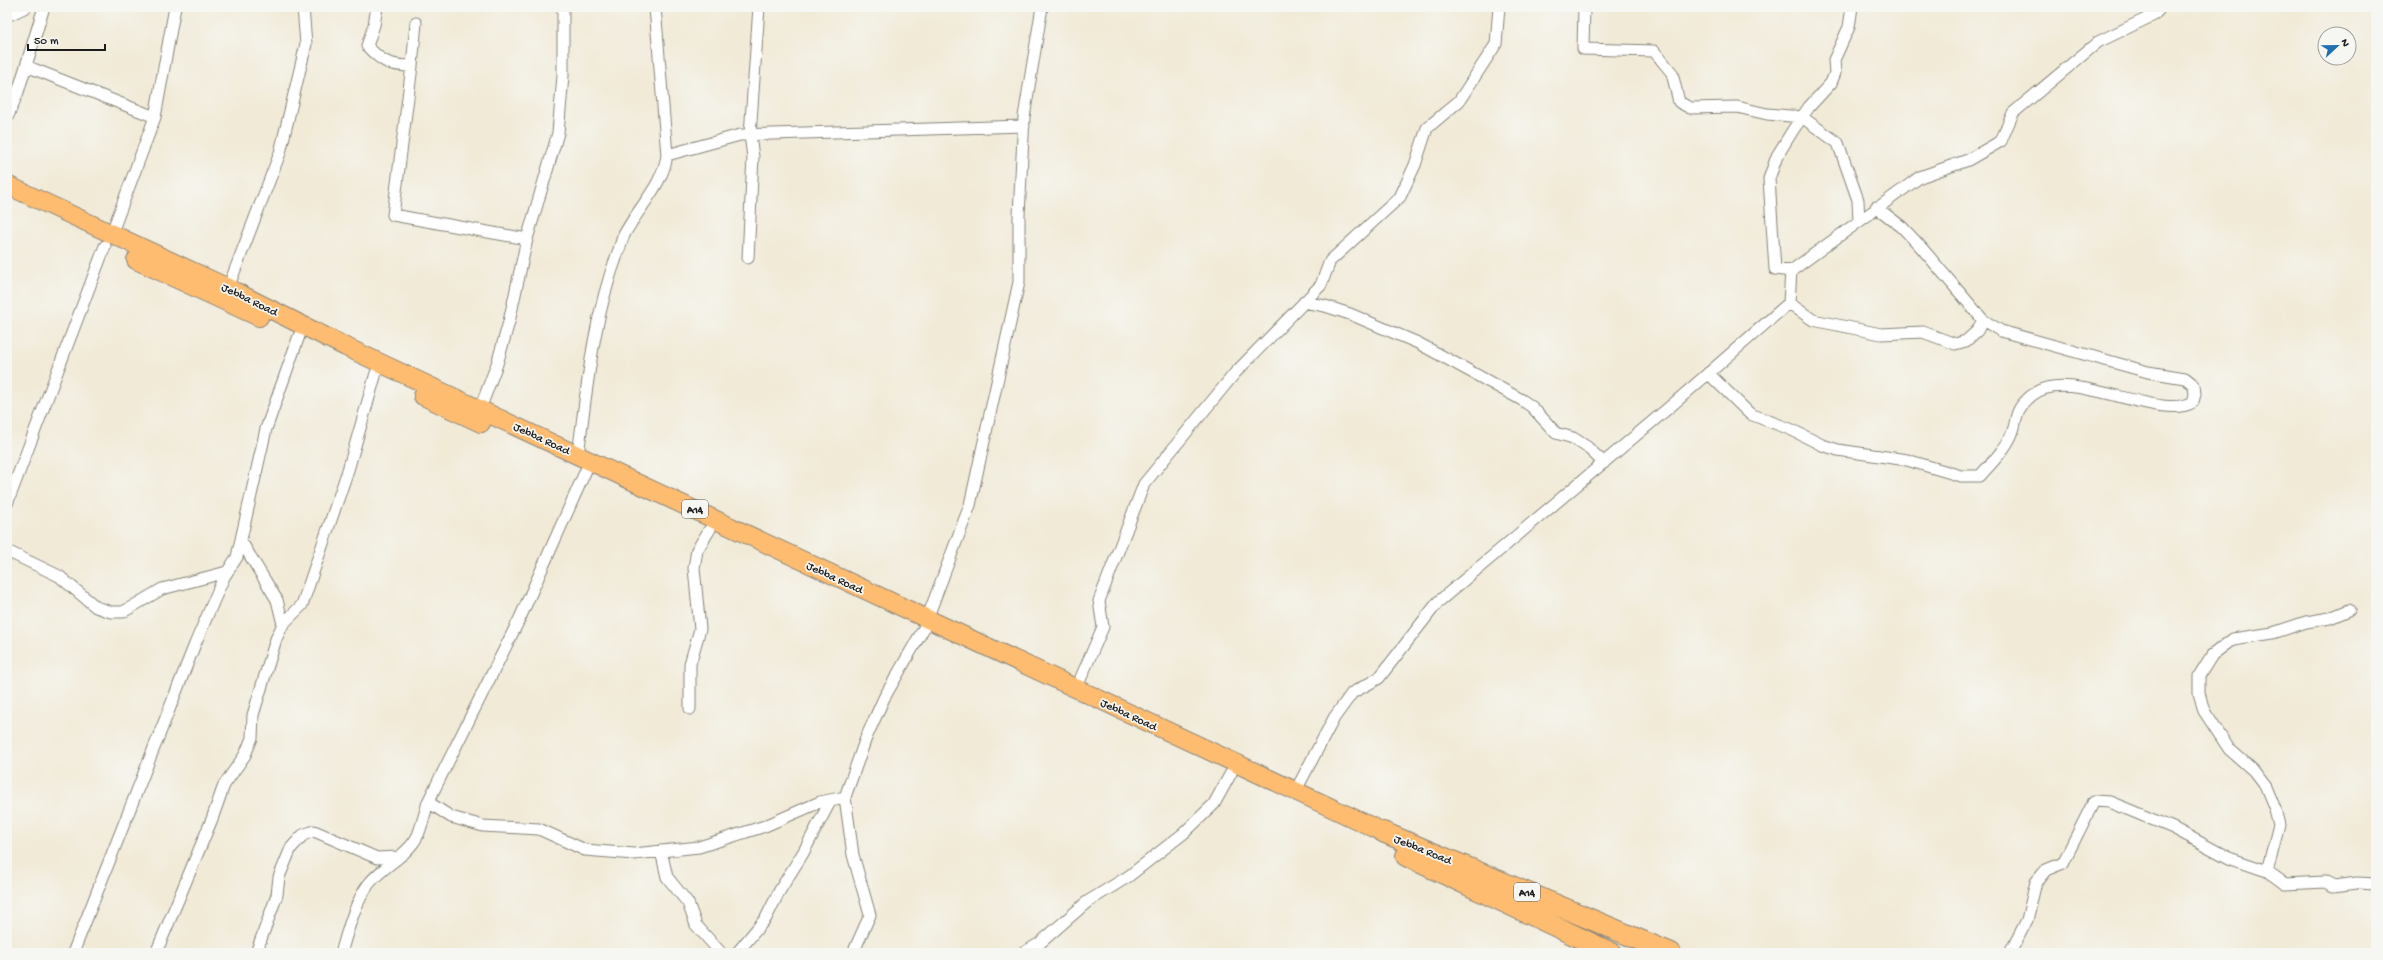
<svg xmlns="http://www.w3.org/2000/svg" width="2383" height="960" viewBox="0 0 2383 960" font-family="'Gochi Hand',sans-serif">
<rect width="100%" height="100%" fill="#f6f6f2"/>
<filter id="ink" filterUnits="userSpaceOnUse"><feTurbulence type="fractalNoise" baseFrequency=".025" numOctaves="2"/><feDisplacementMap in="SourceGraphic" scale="8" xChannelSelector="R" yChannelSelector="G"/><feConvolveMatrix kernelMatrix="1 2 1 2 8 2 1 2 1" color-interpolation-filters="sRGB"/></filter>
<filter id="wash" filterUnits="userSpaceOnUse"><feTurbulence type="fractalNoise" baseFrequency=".012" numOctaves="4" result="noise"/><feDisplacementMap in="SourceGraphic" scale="16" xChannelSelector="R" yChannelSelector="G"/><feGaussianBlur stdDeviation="0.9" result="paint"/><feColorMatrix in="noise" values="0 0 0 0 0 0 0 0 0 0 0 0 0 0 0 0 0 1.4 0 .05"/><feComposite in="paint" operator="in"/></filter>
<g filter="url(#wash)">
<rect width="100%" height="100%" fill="#f1ead7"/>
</g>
<g filter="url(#ink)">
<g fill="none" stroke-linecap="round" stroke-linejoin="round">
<defs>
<path id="minor" d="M 377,7 L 374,25 L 367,46 C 382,62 390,66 412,66 L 416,23
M 1584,7 L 1583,49 L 1654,51 L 1672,73 L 1679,102 L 1690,108 L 1737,107 L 1767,114 L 1802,117 L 1838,143 L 1858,200 L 1859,221
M 7,16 L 26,7
M 26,66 L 155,117 L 175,7
M 412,66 L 393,215 L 527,239
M 7,118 L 18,92 L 44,7
M 667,155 L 740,135 L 1024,126
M 111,235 L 155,117
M 748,258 L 753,157 L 750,135 L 759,7
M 1791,271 L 1775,269 L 1769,179 L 1777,156 L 1793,130 L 1809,107 L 1831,83 L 1835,73 L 1834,60 L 1849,27 L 1852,7
M 228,288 L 280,153 L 306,44 L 303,7
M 1304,302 L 1325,306 L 1350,314 L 1418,343 L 1464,368 L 1522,400 L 1532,407 L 1556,433 L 1573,438 L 1587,447 L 1604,463
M 1789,303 L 1813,320 L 1881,334 L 1923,332 L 1955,344 L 1966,341 L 1977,331 L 1983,320
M 1708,373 L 1750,414 L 1790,429 L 1822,445 L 1838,450 L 1907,460 L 1961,476 L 1980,476 C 1991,463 2002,454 2010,438 C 2019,421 2011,413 2031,396 C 2067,364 2160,423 2193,402 L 2195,394 L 2194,385 L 2185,378 L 2148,372 L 2001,331 L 1983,320 L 1920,246 L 1902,227 L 1876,207
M 480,409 L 497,364 L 509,322 L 527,239 L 558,133 L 563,76 L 563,7
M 578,455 C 587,387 593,320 617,255 C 620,248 621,241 624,235 C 638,208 663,185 667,155 L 655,7
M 7,504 L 105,246
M 241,541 L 277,600 L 283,624
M 7,551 L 59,576 L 96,607 L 111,612 L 123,612 L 162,589 L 227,572
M 927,619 L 970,505 L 1019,282 L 1019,215 L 1024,117 L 1042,7
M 1076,689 L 1103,627 L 1099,601 L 1144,484 L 1235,373 L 1321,285 L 1330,261 L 1400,197 L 1415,165 L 1427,128 L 1459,101 L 1496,44 L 1499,7
M 690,709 L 690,664 L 700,629 L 694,568 L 697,550 L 710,529
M 1295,792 L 1334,718 L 1352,693 L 1379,678 L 1438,602 L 1672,405 L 1789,303 L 1791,271 L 1920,177 L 1968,160 L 2001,141 L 2013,113 L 2098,42 L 2154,15 L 2161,7
M 428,802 L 451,817 L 483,826 L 539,829 L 585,850 L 634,854 L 699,847 L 765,826 L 820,802 L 845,797
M 661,851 L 667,877 L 688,903 L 696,925 L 721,953
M 2267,871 L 2279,825 L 2275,809 L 2266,787 L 2253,770 L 2229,749 L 2204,711 L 2199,693 L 2199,676 L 2212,655 L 2233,639 L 2273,633 L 2306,622 L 2330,618 L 2349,610
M 73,953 L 195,644 L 224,577 L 237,557 L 266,429 L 299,336
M 156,953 L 212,819 L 224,785 L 245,755 L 252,738 L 253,715 L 276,639 L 283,624 L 302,605 L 348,470 L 376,373
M 256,953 L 277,895 L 279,877 L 291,848 L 303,835 L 314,831 L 377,858 L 398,857
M 341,953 C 348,930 354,905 368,885 C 382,866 408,856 418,835 C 422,825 425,813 428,802 L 520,618 L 586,470
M 737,953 L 766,918 L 780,890 L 803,853 L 831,800
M 853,953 L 870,915 L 853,855 L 845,797 L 866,738 L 884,698 L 924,628
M 1023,953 L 1040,943 L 1087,902 L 1129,876 L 1184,833 L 1214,804 L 1231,773
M 2010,953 L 2027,920 L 2036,882 L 2046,870 L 2063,863 L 2094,801 L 2110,802 L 2173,828 L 2229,858 L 2267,871 L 2285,884 L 2325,882 L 2333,886 L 2357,883 L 2376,884"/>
<path id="trunk" d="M 7,185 L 228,288 L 346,347 L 1383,832
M 136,260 L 259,317
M 423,396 L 481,423"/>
<path id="motorway" d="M 1383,832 L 1671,953
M 1406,856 L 1612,953"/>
</defs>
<use href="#minor" stroke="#86837a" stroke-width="13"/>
<use href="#trunk" stroke="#86837a" stroke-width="20"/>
<use href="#motorway" stroke="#86837a" stroke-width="22"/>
<use href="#minor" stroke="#fff" stroke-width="11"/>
<use href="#trunk" stroke="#febc70" stroke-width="18"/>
<use href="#motorway" stroke="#febc70" stroke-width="20"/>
</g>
</g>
<g text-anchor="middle" stroke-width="3.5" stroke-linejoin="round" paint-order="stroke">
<g fill="#f6f6f2" stroke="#5d5d5c" stroke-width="1">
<rect x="682" y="500" width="26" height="18" rx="3"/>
<rect x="1514" y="883" width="26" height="18" rx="3"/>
</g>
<g font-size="11" font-weight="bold" fill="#1c1c1c">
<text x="695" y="513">A14</text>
<text x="1527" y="896">A14</text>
</g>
<g font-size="12" fill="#1c1c1c" stroke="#f6f6f2">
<text transform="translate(250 299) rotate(26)" y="4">Jebba Road</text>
<text transform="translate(542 438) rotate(25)" y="4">Jebba Road</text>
<text transform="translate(835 577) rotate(25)" y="4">Jebba Road</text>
<text transform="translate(1129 714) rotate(25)" y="4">Jebba Road</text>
<text transform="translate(1423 849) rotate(22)" y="4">Jebba Road</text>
</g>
</g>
<rect width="2383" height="960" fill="none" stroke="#f6f6f2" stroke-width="24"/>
<g transform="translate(2337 46) rotate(68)"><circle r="19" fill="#f6f6f2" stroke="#9f9f9c"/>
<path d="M0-3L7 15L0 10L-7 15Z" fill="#1f6fb2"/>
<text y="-6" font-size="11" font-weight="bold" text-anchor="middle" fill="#1c1c1c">N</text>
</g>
<path d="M28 44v6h77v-6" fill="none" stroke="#1c1c1c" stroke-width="2"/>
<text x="34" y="44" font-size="12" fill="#1c1c1c" stroke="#f6f6f2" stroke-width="3" paint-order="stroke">50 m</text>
</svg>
